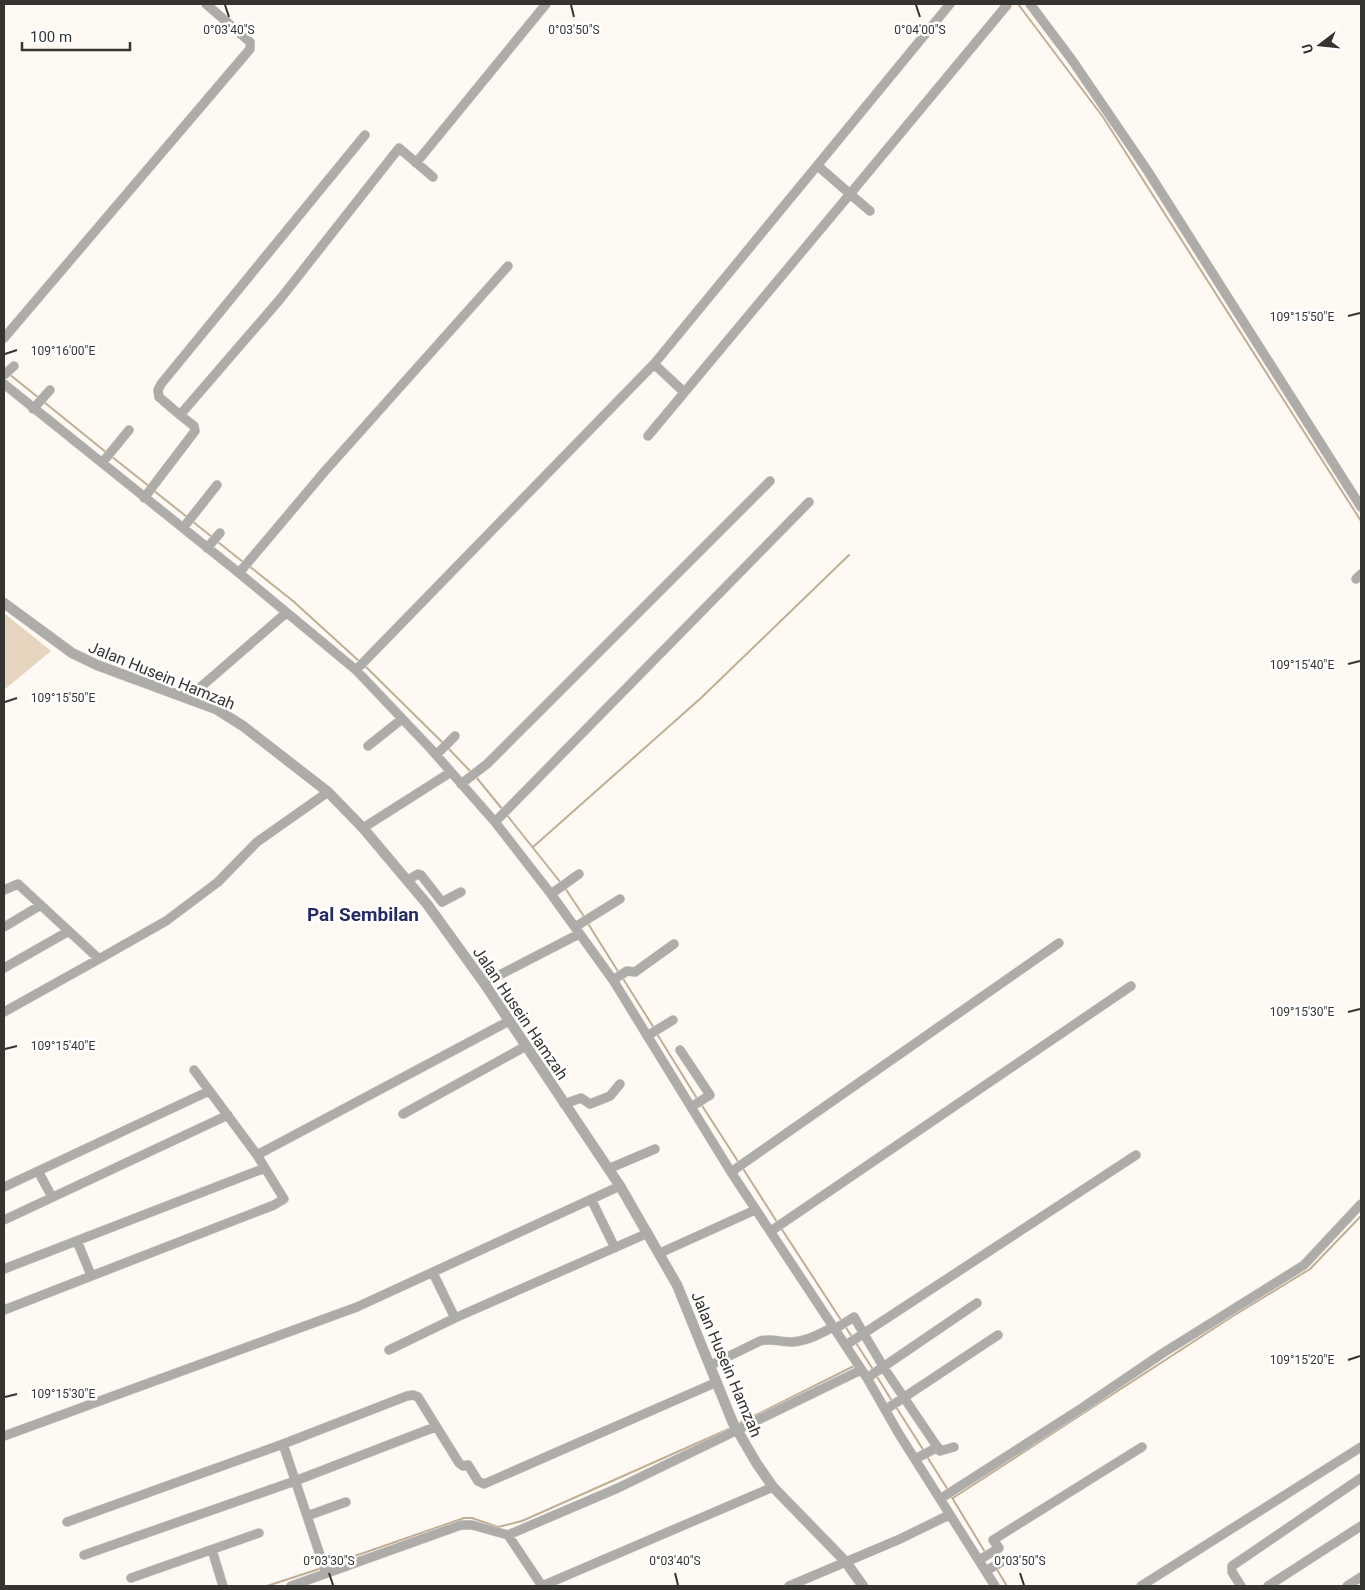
<svg xmlns="http://www.w3.org/2000/svg" width="1365" height="1590" viewBox="0 0 1365 1590" font-family="Roboto,sans-serif">
<rect width="100%" height="100%" fill="#fef9f3"/>
<path fill="#e6d5be" d="M 4,613 L 51,651 L 4,690 Z"/>
<g fill="none" stroke-linecap="round" stroke-linejoin="round">
<path stroke="#c1ae95" stroke-width="2" d="M 1018,4 L 1103,117 L 1361,521
M 9,374 L 39,398
M 44,402 L 107,453
M 111,456 L 150,487
M 153,490 L 187,517
M 192,521 L 212,537
M 218,542 L 243,562
M 249,566 L 293,601 L 359,661
M 365,666 L 443,743
M 448,748 L 471,772
M 476,777 L 503,810
M 506,814 L 561,883
M 533,847 L 701,698 L 849,555
M 565,888 L 585,918
M 587,922 L 619,973
M 622,977 L 654,1028
M 657,1034 L 698,1100
M 701,1104 L 739,1163
M 742,1167 L 777,1222
M 781,1228 L 841,1320
M 845,1326 L 852,1337
M 856,1343 L 874,1371
M 876,1375 L 892,1401
M 896,1407 L 924,1451
M 738,1424 L 856,1365
M 926,1455 L 948,1490
M 951,1496 L 985,1552
M 953,1498 L 1233,1316 L 1310,1269 L 1361,1216
M 326,1566 L 464,1518 L 472,1518 L 498,1527 L 522,1521 L 731,1428
M 996,1568 L 1007,1586
M 267,1586 L 322,1568"/>
<defs>
<path id="minor" d="M 1030,4 L 1072,60 L 1147,170 L 1361,507
M 416,163 L 546,4
M 870,211 L 850,194 L 1007,5
M 4,338 L 250,49 L 250,42 L 206,4
M 654,364 L 684,392
M 4,375 L 14,366
M 4,384 L 239,573 L 356,670 L 430,748 L 495,822 L 551,894 L 613,980 L 731,1172 L 867,1378 L 899,1434 L 995,1586
M 33,409 L 50,390
M 180,415 L 159,397 L 158,390 L 161,384 L 365,135
M 648,436 L 850,194 L 818,166
M 102,463 L 129,430
M 144,498 L 195,431 L 194,426 L 180,415 L 281,298 L 399,148 L 433,177
M 183,528 L 217,485
M 207,548 L 220,533
M 239,573 L 325,471 L 508,266
M 1356,579 L 1361,574
M 356,670 L 654,364 L 950,4
M 188,698 L 286,613
M 368,746 L 402,719
M 436,755 L 455,736
M 461,784 L 487,764 L 770,481
M 495,822 L 809,502
M 363,828 L 451,772
M 408,880 L 418,874 L 421,875 L 442,902 L 461,892
M 4,890 L 18,884 L 99,959 L 166,921 L 218,882 L 257,842 L 328,792
M 551,894 L 579,874
M 4,927 L 41,905
M 575,927 L 620,899
M 4,968 L 69,931
M 613,980 L 627,971 L 635,972 L 674,944
M 484,983 L 579,934
M 4,1012 L 99,959
M 647,1036 L 673,1020
M 680,1050 L 710,1095 L 691,1107
M 564,1104 L 581,1098 L 590,1104 L 610,1096 L 620,1084
M 403,1114 L 526,1046
M 257,1155 L 509,1021
M 608,1169 L 655,1149
M 38,1171 L 52,1197
M 731,1172 L 1059,943
M 4,1187 L 209,1091
M 591,1199 L 615,1248
M 4,1220 L 228,1115
M 771,1231 L 1131,986
M 77,1241 L 91,1275
M 660,1253 L 755,1210
M 4,1269 L 265,1168
M 433,1273 L 455,1318
M 4,1310 L 274,1205 L 284,1199 L 257,1155 L 194,1070
M 835,1329 L 854,1317 L 884,1368 L 940,1451 L 954,1447
M 846,1345 L 1136,1155
M 389,1350 L 455,1318 L 648,1233
M 711,1365 L 760,1341 C 771,1338 780,1342 792,1342 C 807,1341 820,1334 833,1327
M 867,1378 L 977,1303
M 885,1410 L 998,1335
M 4,1436 L 357,1307 L 620,1186
M 283,1444 L 326,1573
M 915,1459 L 938,1447
M 940,1499 L 1082,1408 L 1163,1353 L 1304,1265 L 1361,1204
M 307,1516 L 346,1502
M 67,1522 L 283,1444 L 407,1396 L 413,1395 L 418,1397 L 459,1463 L 463,1466 L 468,1465 L 478,1481 L 484,1484 L 717,1382
M 508,1535 L 542,1586
M 212,1550 L 223,1586
M 84,1555 L 295,1481 L 435,1427
M 979,1560 L 999,1548 L 993,1540 L 1142,1447
M 986,1571 L 1003,1561
M 131,1578 L 259,1533
M 291,1586 L 461,1525 L 472,1525 L 508,1535 L 618,1488 L 861,1370
M 542,1586 L 773,1487
M 789,1586 L 900,1539 L 949,1515
M 1141,1586 L 1361,1447
M 1241,1586 L 1232,1572 L 1232,1566 L 1361,1478
M 1268,1586 L 1361,1526
M 1347,1586 L 1361,1577"/>
<path id="tertiary" d="M 4,603 L 72,653 L 97,665 L 216,709 L 243,726 L 328,792 L 363,828 L 427,904 L 484,983 L 620,1186 L 677,1285 L 733,1423 L 757,1464 L 773,1487 L 845,1561 L 863,1586"/>
</defs>
<use href="#minor" stroke="#dad6d0" stroke-width="10"/>
<use href="#tertiary" stroke="#dad6d0" stroke-width="11"/>
<use href="#minor" stroke="#aeaca9" stroke-width="9"/>
<use href="#tertiary" stroke="#aeaca9" stroke-width="10"/>
</g>
<path fill="none" stroke="#363431" stroke-width="2" d="M 225,5 L 229,17M 571,5 L 574,17M 916,5 L 920,17M 1348,316 L 1360,313M 5,354 L 17,350M 1348,664 L 1360,661M 5,702 L 17,698M 1348,1012 L 1360,1009M 5,1049 L 17,1046M 1348,1360 L 1360,1356M 5,1397 L 17,1394M 329,1573 L 333,1585M 675,1573 L 678,1585M 1020,1573 L 1024,1585"/>
<g text-anchor="middle" stroke-width="5" stroke-linejoin="round" paint-order="stroke">
<g font-size="16" fill="#363431" stroke="#fff">
<text transform="translate(162 675) rotate(22)" y="6">Jalan Husein Hamzah</text>
<text transform="translate(521 1013) rotate(56)" y="6">Jalan Husein Hamzah</text>
<text transform="translate(727 1364) rotate(67)" y="6">Jalan Husein Hamzah</text>
</g>
<g font-size="19" font-weight="bold" fill="#242b64" stroke="#fff">
<text x="363" y="921">Pal Sembilan</text>
</g>
</g>
<g font-size="12" text-anchor="middle" fill="#363431" stroke="#fff" stroke-width="5" stroke-linejoin="round" paint-order="stroke">
<text x="229" y="34">0°03'40"S</text>
<text x="574" y="34">0°03'50"S</text>
<text x="920" y="34">0°04'00"S</text>
<text x="1302" y="321">109°15'50"E</text>
<text x="63" y="355">109°16'00"E</text>
<text x="1302" y="669">109°15'40"E</text>
<text x="63" y="702">109°15'50"E</text>
<text x="1302" y="1016">109°15'30"E</text>
<text x="63" y="1050">109°15'40"E</text>
<text x="1302" y="1364">109°15'20"E</text>
<text x="63" y="1398">109°15'30"E</text>
<text x="329" y="1565">0°03'30"S</text>
<text x="675" y="1565">0°03'40"S</text>
<text x="1020" y="1565">0°03'50"S</text>
</g>
<rect width="1365" height="1590" fill="none" stroke="#363431" stroke-width="10"/>
<g transform="translate(1320 45) rotate(254)" stroke="#ffffff" stroke-width="4" paint-order="stroke">
<path d="M0-4L9 19L0 12L-9 19Z" fill="#363431"/>
<text y="-8" font-size="14" font-weight="bold" text-anchor="middle" fill="#363431">U</text>
</g>
<path d="M22 42v8h108v-8" fill="none" stroke="#363431" stroke-width="2.5"/>
<text x="30" y="42" font-size="15" fill="#363431" stroke="#ffffff" stroke-width="4" paint-order="stroke">100 m</text>
</svg>
